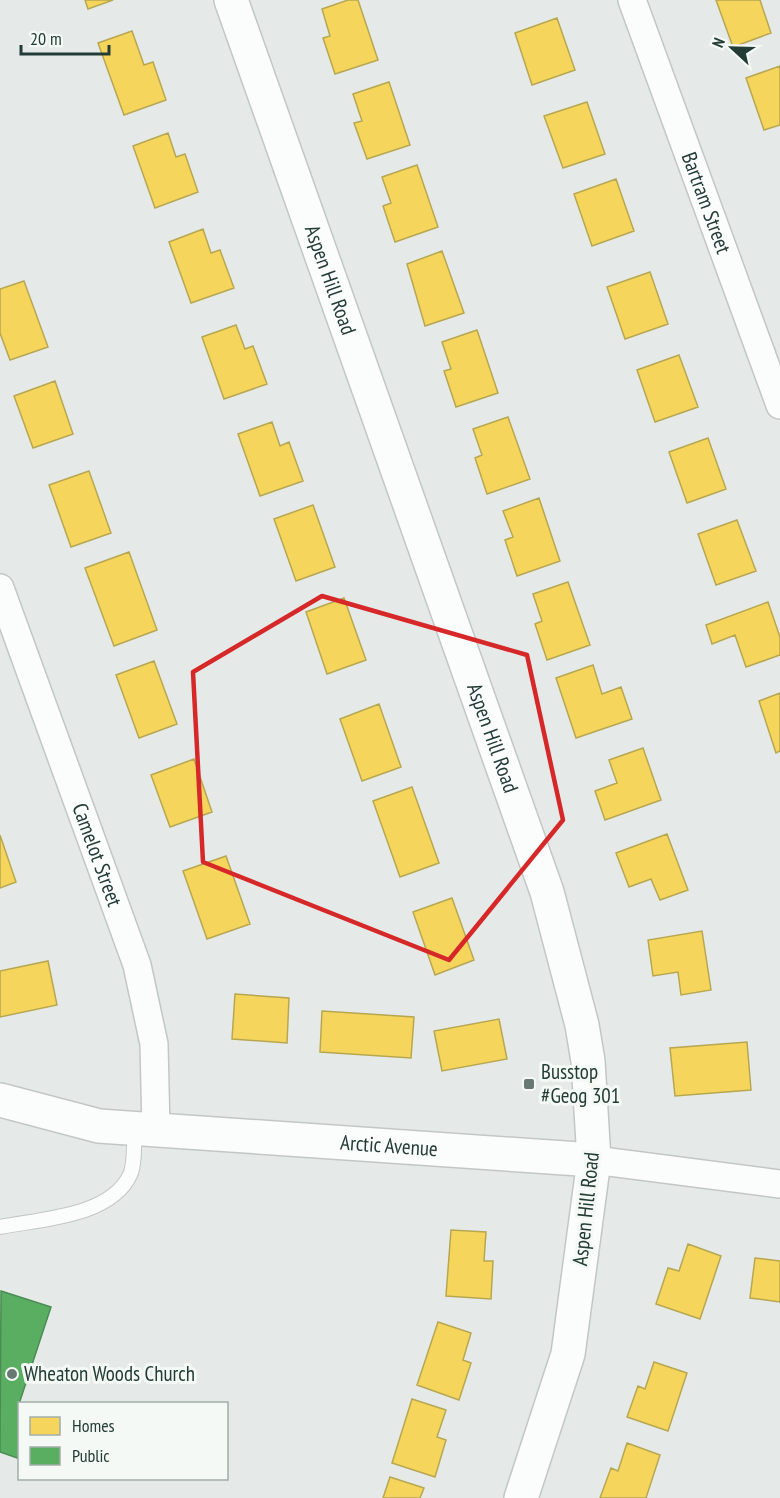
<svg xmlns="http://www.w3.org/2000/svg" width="780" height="1498" viewBox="0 0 780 1498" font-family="'PT Sans Narrow',sans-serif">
<rect width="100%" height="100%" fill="#e5eae8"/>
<path fill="#f6d55c" stroke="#b7a751" stroke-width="1.5" d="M 85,0 L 113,0 L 88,9 Z
M 348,0 L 358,0 L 378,60 L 335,74 L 323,38 L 330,36 L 322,9 Z
M 716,0 L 760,0 L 771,33 L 733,47 Z
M 557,18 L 575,70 L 532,85 L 515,33 Z
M 132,31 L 144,65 L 153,62 L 166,100 L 124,115 L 98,43 Z
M 780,66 L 780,125 L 764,130 L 746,78 Z
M 389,82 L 410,145 L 367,159 L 354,123 L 362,121 L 353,94 Z
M 587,102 L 605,154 L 563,168 L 544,116 Z
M 168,133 L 176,157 L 185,154 L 198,192 L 155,208 L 133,146 Z
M 417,165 L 438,227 L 395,242 L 383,206 L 391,203 L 382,177 Z
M 616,179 L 634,231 L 592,246 L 574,194 Z
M 203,229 L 211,253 L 220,250 L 234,288 L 191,303 L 169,242 Z
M 442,251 L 464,313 L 425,326 L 407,264 Z
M 650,272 L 668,324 L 625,339 L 607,287 Z
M 24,281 L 48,347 L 10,360 L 0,333 L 0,289 Z
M 236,325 L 245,349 L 253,346 L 267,384 L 224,399 L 202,337 Z
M 477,330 L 498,393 L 456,407 L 444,371 L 451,369 L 442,342 Z
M 679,355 L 698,407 L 655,422 L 637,370 Z
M 55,381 L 73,434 L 33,448 L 14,396 Z
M 508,417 L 530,479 L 487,494 L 475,458 L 482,455 L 473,429 Z
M 272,422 L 280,446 L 289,442 L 303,481 L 260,496 L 238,434 Z
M 708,438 L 726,489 L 687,503 L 669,452 Z
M 89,471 L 111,533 L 71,547 L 49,485 Z
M 539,498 L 560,561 L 517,576 L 505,540 L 513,537 L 503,511 Z
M 313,505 L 335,567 L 296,581 L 274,519 Z
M 737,520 L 756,571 L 716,585 L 698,534 Z
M 129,552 L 157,630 L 114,646 L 85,568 Z
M 568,582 L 590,645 L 547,660 L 535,624 L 542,621 L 533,594 Z
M 344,598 L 366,660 L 327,674 L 306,612 Z
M 768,602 L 780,637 L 780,655 L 746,667 L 735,635 L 712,644 L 706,625 Z
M 154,661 L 177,724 L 139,738 L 116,675 Z
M 593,665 L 602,694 L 621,687 L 632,719 L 576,738 L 556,678 Z
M 780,693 L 780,751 L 776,753 L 759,701 Z
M 379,704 L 401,767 L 362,781 L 340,719 Z
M 643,748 L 661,800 L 605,820 L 595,791 L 617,783 L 609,760 Z
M 194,759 L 212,812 L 170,827 L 151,775 Z
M 412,787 L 439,863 L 400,877 L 373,801 Z
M 667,834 L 688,890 L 660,900 L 651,879 L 629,887 L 616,853 Z
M 0,835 L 16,882 L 0,888 Z
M 226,856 L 250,924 L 207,939 L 183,871 Z
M 452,898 L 474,960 L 435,975 L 413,912 Z
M 702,931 L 711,990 L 681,995 L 678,972 L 653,976 L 648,940 Z
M 48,961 L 57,1005 L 0,1017 L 0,971 Z
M 235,994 L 289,998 L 287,1043 L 232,1039 Z
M 322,1011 L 414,1017 L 411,1058 L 320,1052 Z
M 499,1019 L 507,1059 L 442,1071 L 434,1031 Z
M 747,1042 L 751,1090 L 675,1096 L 670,1048 Z
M 451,1230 L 486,1232 L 484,1261 L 493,1261 L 491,1299 L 446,1296 Z
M 688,1244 L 721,1256 L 700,1319 L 656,1304 L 668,1268 L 679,1271 Z
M 755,1258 L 780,1261 L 780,1302 L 750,1298 Z
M 438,1322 L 471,1333 L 463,1360 L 471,1363 L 459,1400 L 417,1385 Z
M 654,1362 L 687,1373 L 668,1431 L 627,1417 L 638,1386 L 645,1389 Z
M 412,1399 L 446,1410 L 437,1437 L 446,1440 L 435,1477 L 392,1463 Z
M 627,1443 L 660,1455 L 646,1498 L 600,1498 L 611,1468 L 618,1471 Z
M 390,1477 L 424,1488 L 420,1498 L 383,1498 Z"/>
<path fill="#5aae61" stroke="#4a8c54" stroke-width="1.5" d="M 1,1291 L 51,1307 L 19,1404 L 20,1459 L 0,1452 Z"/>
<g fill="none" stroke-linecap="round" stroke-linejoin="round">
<defs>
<path id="service" d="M 0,1227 C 40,1219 110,1217 130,1175 C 135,1165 134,1141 134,1129"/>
<g id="minor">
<path id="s1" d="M 632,0 L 780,405"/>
<path id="s2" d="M 0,588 L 137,965 L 154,1044 L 156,1130"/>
<path d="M 594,1160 L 780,1184"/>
</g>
<g id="tertiary">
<path id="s3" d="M 231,0 L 547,892 L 582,1025 L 588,1061 L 594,1160 L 568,1354 L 521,1498"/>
<path id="s4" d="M 0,1100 L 99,1126 L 594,1160"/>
</g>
</defs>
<use href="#service" stroke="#c2c7c5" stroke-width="16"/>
<use href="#minor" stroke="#c2c7c5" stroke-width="30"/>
<use href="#tertiary" stroke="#c2c7c5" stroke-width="36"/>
<use href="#service" stroke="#fbfcfc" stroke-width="14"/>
<use href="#minor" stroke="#fbfcfc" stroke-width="27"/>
<use href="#tertiary" stroke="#fbfcfc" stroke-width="33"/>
</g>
<path fill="none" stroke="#d62828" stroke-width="4.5" stroke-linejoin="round" d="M 322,596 L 527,655 L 563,820 L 449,960 L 203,862 L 193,672 Z"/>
<g fill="#687974" stroke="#f4f9f6" stroke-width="2">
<rect x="523" y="1078" width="12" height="12" rx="3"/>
<circle cx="12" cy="1374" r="6"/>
</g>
<g text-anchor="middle" stroke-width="6" stroke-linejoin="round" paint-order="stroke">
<g font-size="21" fill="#243c36" stroke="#f4f9f6">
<text dy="7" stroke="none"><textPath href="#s1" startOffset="216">Bartram Street</textPath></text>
<text dy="7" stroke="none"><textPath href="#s3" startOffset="297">Aspen Hill Road</textPath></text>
<text dy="7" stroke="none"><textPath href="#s3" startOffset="783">Aspen Hill Road</textPath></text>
<text dy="7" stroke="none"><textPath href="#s2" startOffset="284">Camelot Street</textPath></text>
<text dy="7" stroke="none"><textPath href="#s4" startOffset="393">Arctic Avenue</textPath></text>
<text transform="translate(586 1209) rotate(-84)" y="7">Aspen Hill Road</text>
</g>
<g font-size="21" fill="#243c36" stroke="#f4f9f6" text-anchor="start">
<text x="541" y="1079">Busstop<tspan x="541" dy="24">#Geog 301</tspan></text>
<text x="24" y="1381">Wheaton Woods Church</text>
</g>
</g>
<rect x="18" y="1402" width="210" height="78" fill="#f4f9f6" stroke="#a1ada9" stroke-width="1.5"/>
<rect x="30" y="1417" width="30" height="18" fill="#f6d55c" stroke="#a1ada9" stroke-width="1.5"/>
<text x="72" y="1432" font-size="18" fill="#243c36">Homes</text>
<rect x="30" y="1447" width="30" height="18" fill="#5aae61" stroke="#a1ada9" stroke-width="1.5"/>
<text x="72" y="1462" font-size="18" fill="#243c36">Public</text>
<g transform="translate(732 48) rotate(292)" stroke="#f4f9f6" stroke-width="4.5" paint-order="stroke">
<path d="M0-4.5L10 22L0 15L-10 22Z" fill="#243c36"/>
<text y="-9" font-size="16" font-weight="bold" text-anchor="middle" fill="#243c36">N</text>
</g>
<path d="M21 45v9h88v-9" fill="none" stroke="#243c36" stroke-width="3"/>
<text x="30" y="45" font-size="18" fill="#243c36" stroke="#f4f9f6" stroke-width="4.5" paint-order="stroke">20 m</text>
</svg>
